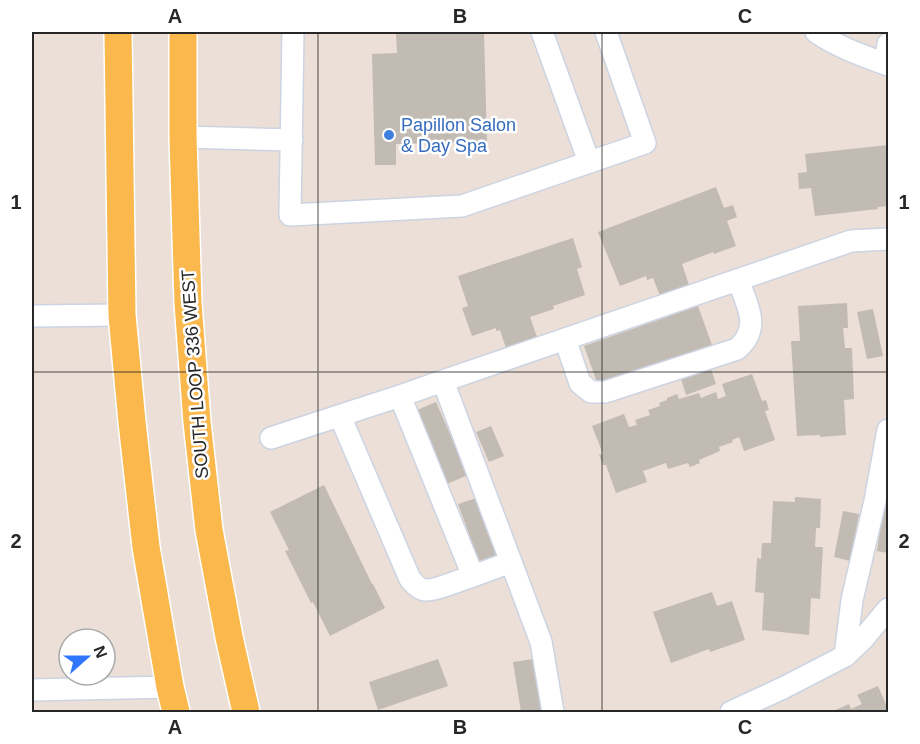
<svg xmlns="http://www.w3.org/2000/svg" width="920" height="744" viewBox="0 0 920 744" font-family="Arial,sans-serif">
<rect width="100%" height="100%" fill="#ebdfd7"/>
<path fill="#c2bbb3" d="M 396,32 L 484,32 L 487,142 L 396,144 L 396,165 L 375,165 L 372,54 L 397,53 Z
M 888,145 L 888,206 L 878,207 L 878,209 L 815,216 L 811,188 L 799,189 L 798,173 L 807,172 L 805,154 Z
M 716,187 L 724,208 L 733,205 L 737,217 L 727,221 L 736,246 L 714,254 L 713,252 L 682,264 L 689,285 L 660,296 L 653,278 L 647,280 L 646,276 L 620,286 L 598,232 Z
M 573,238 L 582,267 L 577,269 L 585,295 L 553,306 L 554,309 L 530,317 L 537,337 L 506,348 L 500,330 L 496,331 L 496,328 L 472,336 L 462,308 L 468,306 L 458,276 Z
M 847,303 L 848,328 L 843,328 L 845,348 L 852,348 L 854,399 L 844,400 L 846,435 L 820,437 L 820,435 L 797,436 L 791,341 L 800,341 L 798,306 Z
M 698,306 L 712,345 L 598,385 L 584,346 Z
M 873,309 L 883,356 L 867,359 L 857,312 Z
M 711,369 L 716,384 L 686,395 L 681,379 Z
M 752,374 L 762,401 L 766,400 L 769,410 L 765,411 L 775,440 L 744,451 L 739,437 L 732,440 L 733,442 L 719,447 L 720,451 L 699,460 L 700,463 L 690,467 L 688,463 L 668,469 L 666,463 L 643,471 L 647,482 L 616,493 L 606,465 L 603,465 L 599,455 L 603,454 L 592,426 L 624,414 L 629,427 L 637,425 L 635,420 L 650,415 L 648,410 L 660,406 L 659,403 L 667,400 L 667,398 L 677,394 L 679,399 L 699,393 L 701,398 L 716,392 L 718,399 L 726,396 L 722,384 Z
M 436,402 L 468,475 L 447,484 L 415,411 Z
M 491,426 L 504,456 L 489,462 L 476,432 Z
M 324,485 L 372,584 L 373,584 L 385,608 L 330,636 L 313,602 L 311,603 L 285,551 L 289,550 L 270,512 Z
M 887,485 L 888,485 L 888,553 L 877,551 Z
M 480,497 L 499,554 L 479,561 L 458,504 Z
M 795,497 L 821,499 L 820,528 L 816,528 L 815,547 L 823,547 L 820,599 L 811,598 L 809,635 L 762,630 L 764,593 L 755,592 L 757,558 L 761,559 L 762,543 L 771,543 L 773,501 L 795,502 Z
M 843,511 L 859,514 L 850,561 L 834,557 Z
M 712,592 L 717,606 L 732,601 L 745,640 L 710,652 L 709,649 L 671,663 L 653,612 Z
M 438,659 L 448,686 L 378,710 L 369,682 Z
M 534,659 L 543,712 L 521,712 L 513,662 Z
M 878,686 L 888,709 L 888,712 L 831,712 L 849,704 L 851,709 L 862,704 L 857,695 Z"/>
<g fill="none" stroke-linecap="round" stroke-linejoin="round">
<defs>
<path id="minor" d="M 293,32 L 290,215 L 462,206 L 645,143 L 606,32
M 542,32 L 589,162
M 816,32 C 837,47 864,56 888,65
M 885,64 L 888,44
M 183,137 L 292,140
M 32,316 L 122,315
M 565,339 L 580,383 L 591,392 L 605,392 L 737,349 C 762,328 747,305 738,280
M 340,416 L 410,579 C 414,583 419,590 426,590 C 435,591 463,579 473,576 L 400,396
M 271,438 L 400,396 L 443,381
M 473,576 L 511,562
M 845,656 L 852,600 L 875,501 L 888,430
M 32,690 L 170,687
M 553,712 L 541,642 L 443,381 L 851,241 L 888,239
M 731,712 L 783,688 L 845,656 L 863,639 L 888,609"/>
<path id="major" d="M 118,32 L 122,315 L 132,422 L 146,547 L 170,687 L 176,712
M 183,32 L 183,137 L 188,303 L 197,422 L 209,530 L 229,637 L 246,712"/>
</defs>
<use href="#minor" stroke="#ccd4e2" stroke-width="24"/>
<use href="#major" stroke="#fff" stroke-width="30"/>
<use href="#minor" stroke="#fff" stroke-width="21"/>
<use href="#major" stroke="#fab84d" stroke-width="27"/>
</g>
<path fill="none" stroke="#272727" stroke-width="1.5" stroke-opacity="0.55" d="M 318,32 L 318,712M 602,32 L 602,712M 32,372 L 888,372"/>
<circle fill="#3f7fe0" stroke="#fff" stroke-width="2" cx="389" cy="135" r="6"/>
<g text-anchor="middle" stroke-width="5" stroke-linejoin="round" paint-order="stroke">
<g font-size="18" fill="#366cbe" stroke="#fff" text-anchor="start">
<text x="401" y="131">Papillon Salon<tspan x="401" dy="21">&amp; Day Spa</tspan></text>
</g>
<g font-size="18" fill="#272727" stroke="#fff">
<text transform="translate(195 374) rotate(-94)" y="6">SOUTH LOOP 336 WEST</text>
</g>
</g>
<rect width="920" height="744" fill="none" stroke="#ffffff" stroke-width="66"/>
<g transform="translate(87 657) rotate(69)"><circle r="28" fill="#ffffff" stroke="#a9a9a9" stroke-width="1.5"/>
<path d="M0-4.5L10 22L0 15L-10 22Z" fill="#3076ff"/>
<text y="-9" font-size="16" font-weight="bold" text-anchor="middle" fill="#272727">N</text>
</g>
<rect x="33" y="33" width="854" height="678" fill="none" stroke="#272727" stroke-width="2"/>
<g font-size="20" text-anchor="middle" font-weight="bold" fill="#272727">
<text x="175" y="23">A</text>
<text x="460" y="23">B</text>
<text x="745" y="23">C</text>
<text x="16" y="209">1</text>
<text x="904" y="209">1</text>
<text x="16" y="548">2</text>
<text x="904" y="548">2</text>
<text x="175" y="734">A</text>
<text x="460" y="734">B</text>
<text x="745" y="734">C</text>
</g>
</svg>
